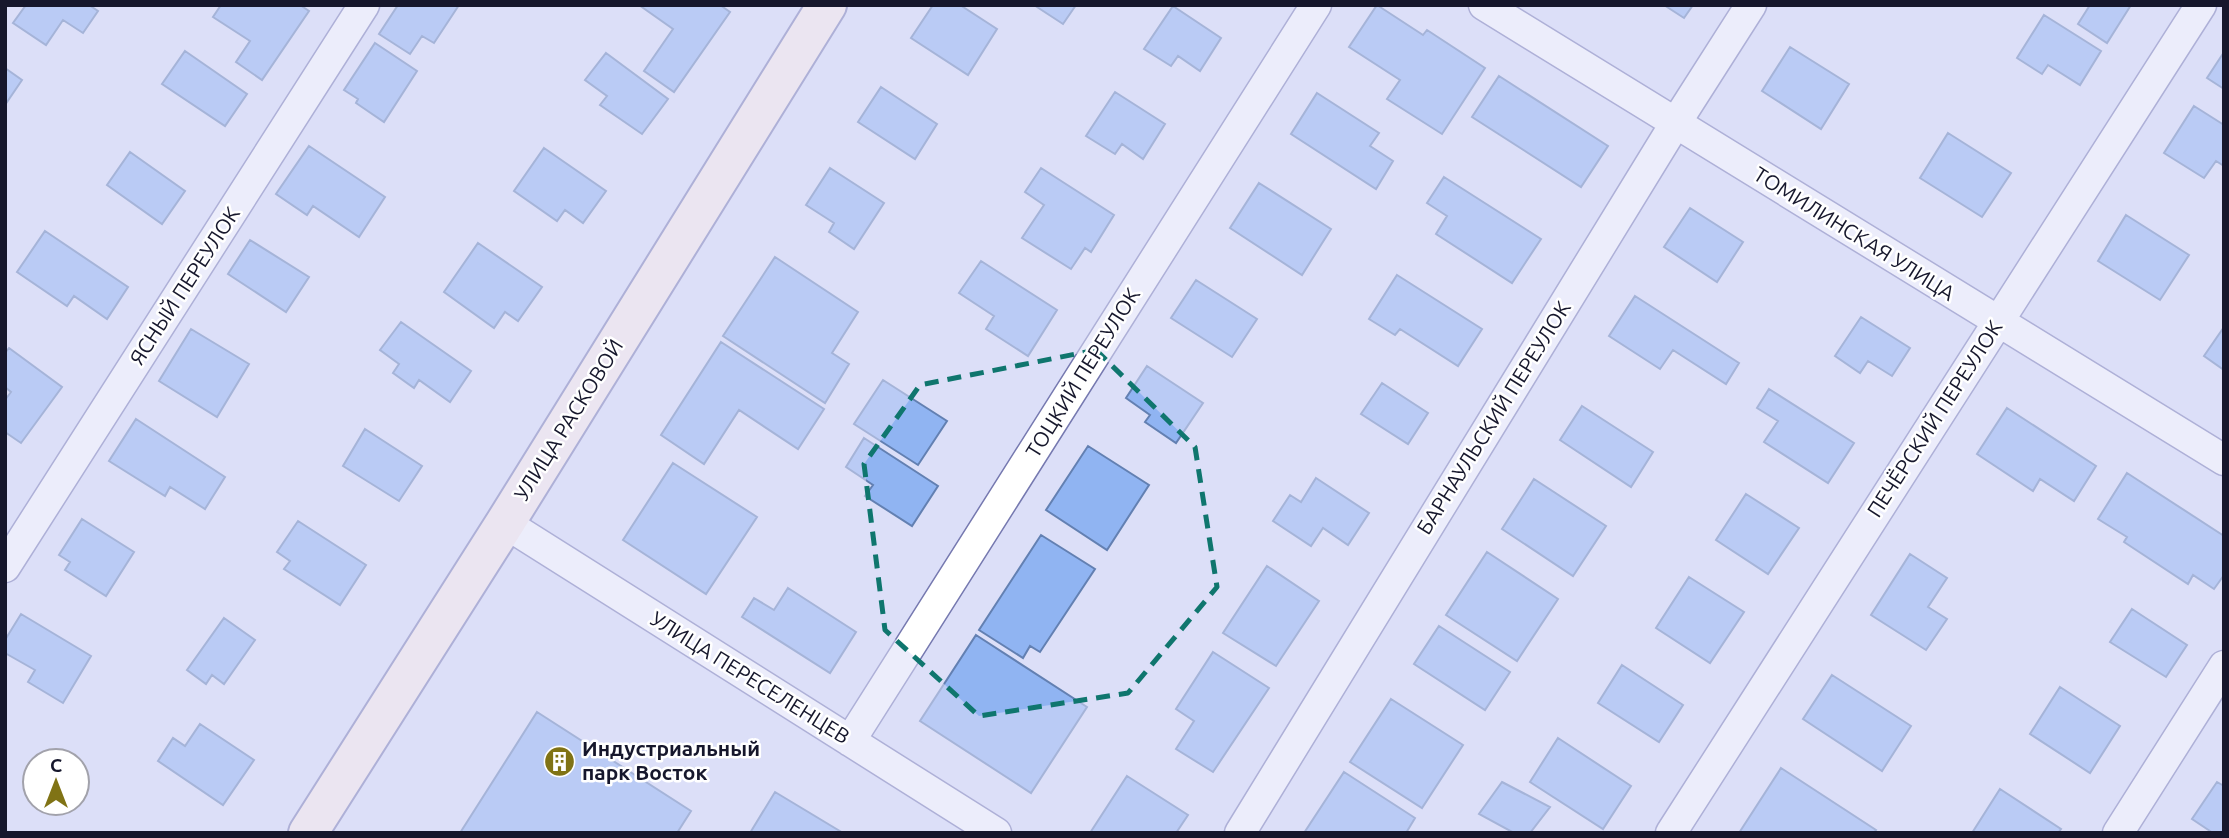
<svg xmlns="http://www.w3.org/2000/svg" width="2229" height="838" viewBox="0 0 2229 838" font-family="Ubuntu,sans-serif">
<rect width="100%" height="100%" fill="#dcdff8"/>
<path fill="#90b4f2" stroke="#6380b2" stroke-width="2" d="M 26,5 L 89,5 L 98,11 L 83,33 L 63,20 L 46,45 L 13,23 Z
M 221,5 L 300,5 L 309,11 L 262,80 L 236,62 L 250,41 L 213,17 Z
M 398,5 L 459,5 L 434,43 L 422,36 L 410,54 L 379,34 Z
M 639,5 L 720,5 L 730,12 L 674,92 L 644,71 L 673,29 Z
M 933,5 L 960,5 L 997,29 L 968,75 L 911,38 Z
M 1034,5 L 1076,5 L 1063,24 Z
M 1377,5 L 1423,35 L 1427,30 L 1485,68 L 1442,134 L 1387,99 L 1400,80 L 1349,47 Z
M 1664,5 L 1693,5 L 1684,18 Z
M 2090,5 L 2131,5 L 2107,43 L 2078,24 Z
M 1173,6 L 1221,38 L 1200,71 L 1178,56 L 1171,66 L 1144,49 Z
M 2044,15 L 2101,51 L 2080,85 L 2048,65 L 2042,74 L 2017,58 Z
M 375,43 L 417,71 L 384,122 L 356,103 L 358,99 L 344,90 Z
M 1790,47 L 1849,84 L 1821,129 L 1762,91 Z
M 185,51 L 247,94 L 225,126 L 162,84 Z
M 2224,52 L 2224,89 L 2207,78 Z
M 606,53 L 668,99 L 642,134 L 600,105 L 607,96 L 585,80 Z
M 5,68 L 22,80 L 5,105 Z
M 1499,76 L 1608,146 L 1581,187 L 1472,117 Z
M 881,87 L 937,124 L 915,159 L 858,122 Z
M 1115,92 L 1165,124 L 1143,159 L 1122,144 L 1115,154 L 1086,136 Z
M 1317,93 L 1379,133 L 1370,146 L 1393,161 L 1376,189 L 1291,134 Z
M 2194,106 L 2224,125 L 2224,166 L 2216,161 L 2204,178 L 2164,153 Z
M 1948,133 L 2011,173 L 1982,217 L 1920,178 Z
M 309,146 L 385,197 L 359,237 L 313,206 L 307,215 L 276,194 Z
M 544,148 L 606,191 L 583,223 L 565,210 L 557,221 L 514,191 Z
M 130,152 L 185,191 L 162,224 L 107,185 Z
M 830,168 L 884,203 L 854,249 L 829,232 L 834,223 L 806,205 Z
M 1041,168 L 1114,215 L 1091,252 L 1085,248 L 1071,269 L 1022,238 L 1044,205 L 1025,192 Z
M 1444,177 L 1541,239 L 1512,283 L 1436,234 L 1447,216 L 1427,203 Z
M 1259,183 L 1331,229 L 1302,275 L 1230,228 Z
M 1690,208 L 1743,242 L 1717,282 L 1664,247 Z
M 2126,215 L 2189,255 L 2160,300 L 2098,261 Z
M 45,231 L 128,287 L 107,319 L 74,296 L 67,306 L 17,272 Z
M 250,240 L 309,277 L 286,312 L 228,274 Z
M 478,243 L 542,287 L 518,321 L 505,312 L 494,328 L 444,292 Z
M 775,257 L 858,312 L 832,353 L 849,364 L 825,403 L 723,336 Z
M 981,261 L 1057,310 L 1028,356 L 986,329 L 994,316 L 959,293 Z
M 1397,275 L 1482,329 L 1458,366 L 1400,329 L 1395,335 L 1369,319 Z
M 1196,280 L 1257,319 L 1232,357 L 1171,318 Z
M 1635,296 L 1739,363 L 1726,384 L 1673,350 L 1660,369 L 1609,336 Z
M 1861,317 L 1910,348 L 1892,376 L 1868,361 L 1860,373 L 1835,356 Z
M 401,322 L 471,371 L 450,402 L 419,380 L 414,388 L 393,373 L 399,364 L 380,350 Z
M 2224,327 L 2224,370 L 2204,356 Z
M 191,329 L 249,364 L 217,417 L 159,381 Z
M 721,342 L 824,409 L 798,449 L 739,410 L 704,464 L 661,435 Z
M 9,348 L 62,387 L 21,443 L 5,432 L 5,400 L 11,392 L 5,387 L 5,353 Z
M 1147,366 L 1203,403 L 1176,443 L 1145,422 L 1150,415 L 1126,398 Z
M 883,380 L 947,421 L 918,465 L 854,424 Z
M 1382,383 L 1428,413 L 1408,444 L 1361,414 Z
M 1769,389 L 1854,443 L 1828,483 L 1764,442 L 1778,421 L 1757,408 Z
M 1582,406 L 1653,452 L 1631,487 L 1560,440 Z
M 2007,408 L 2096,466 L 2074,501 L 2040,479 L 2033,491 L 1977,454 Z
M 136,419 L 225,477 L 205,509 L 170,487 L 165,496 L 109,461 Z
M 365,429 L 422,466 L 399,501 L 343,466 Z
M 864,438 L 938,486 L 912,526 L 865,496 L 873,485 L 846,467 Z
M 1088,446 L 1149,485 L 1107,550 L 1046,510 Z
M 673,463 L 757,517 L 706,594 L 623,540 Z
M 2127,473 L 2224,536 L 2224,575 L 2214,589 L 2193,575 L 2188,584 L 2124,542 L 2127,537 L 2098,519 Z
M 1316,478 L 1369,513 L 1348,545 L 1323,528 L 1311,546 L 1273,521 L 1290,495 L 1301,502 Z
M 1534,479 L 1606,526 L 1573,576 L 1502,529 Z
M 1746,494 L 1799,528 L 1768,574 L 1716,540 Z
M 82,519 L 134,552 L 106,596 L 65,570 L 70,562 L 59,555 Z
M 298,521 L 366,565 L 340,605 L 284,569 L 290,561 L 277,552 Z
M 1041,535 L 1095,569 L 1040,652 L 1030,646 L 1023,658 L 979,630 Z
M 1487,552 L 1558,599 L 1517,661 L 1446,615 Z
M 1910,554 L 1947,578 L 1928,607 L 1947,619 L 1926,650 L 1871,615 Z
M 1267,566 L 1319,601 L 1276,666 L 1223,633 Z
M 1689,577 L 1744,612 L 1710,663 L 1656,628 Z
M 788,588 L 856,632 L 830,673 L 742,617 L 754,598 L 774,610 Z
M 2132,609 L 2187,645 L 2166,677 L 2110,642 Z
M 21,614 L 91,656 L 63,703 L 28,682 L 35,670 L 5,653 L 5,640 Z
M 224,618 L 255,640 L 224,684 L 212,675 L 206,684 L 187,670 Z
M 1439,626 L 1510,672 L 1485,710 L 1414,664 Z
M 976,635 L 1087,707 L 1031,793 L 920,721 Z
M 1213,652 L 1269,688 L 1213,772 L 1176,749 L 1194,721 L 1176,709 Z
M 1622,665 L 1683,705 L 1659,742 L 1598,703 Z
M 1832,675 L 1911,726 L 1882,771 L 1803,719 Z
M 2060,687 L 2120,726 L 2090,773 L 2030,734 Z
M 1391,699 L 1463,745 L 1422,808 L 1350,762 Z
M 537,712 L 691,811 L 677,833 L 460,833 Z
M 200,724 L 254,760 L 223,805 L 158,761 L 173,738 L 185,746 Z
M 1558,738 L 1631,786 L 1603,829 L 1530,782 Z
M 1781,768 L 1876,830 L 1874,833 L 1739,833 Z
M 1344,772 L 1415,818 L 1406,833 L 1304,833 Z
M 1127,776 L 1188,815 L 1176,833 L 1090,833 Z
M 1502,782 L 1550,807 L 1530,833 L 1514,833 L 1479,814 Z
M 2217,782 L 2224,786 L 2224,833 L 2213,833 L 2192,819 Z
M 2000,789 L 2061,829 L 2058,833 L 1972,833 Z
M 775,792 L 843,833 L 750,833 Z"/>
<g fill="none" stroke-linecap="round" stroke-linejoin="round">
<defs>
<path id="street" d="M 1484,5 L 2224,460
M 505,523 L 996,833
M 5,567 L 364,5
M 850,741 L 1316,5
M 1240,833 L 1675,124 L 1751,5
M 1671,833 L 2201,5
M 2118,833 L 2224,666"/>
<path id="secondary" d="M 308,833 L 505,523 L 827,5"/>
</defs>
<use href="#street" stroke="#7679b0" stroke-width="33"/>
<use href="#secondary" stroke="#7679b0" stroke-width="42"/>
<use href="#street" stroke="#fff" stroke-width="30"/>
<use href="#secondary" stroke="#fdeee8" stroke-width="38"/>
</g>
<path d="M0 0H2229V838H0ZM 1096,350 L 1195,447 L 1217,587 L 1128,693 L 979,716 L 885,630 L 864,464 L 920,385 Z" fill="#dcdff8" fill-opacity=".55" fill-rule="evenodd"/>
<path fill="none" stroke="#0f766e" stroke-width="5" stroke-dasharray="14 9" stroke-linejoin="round" d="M 1096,350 L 1195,447 L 1217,587 L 1128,693 L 979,716 L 885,630 L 864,464 L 920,385 Z"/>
<defs>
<symbol id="building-disc" viewBox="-11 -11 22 22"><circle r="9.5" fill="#807315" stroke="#fff"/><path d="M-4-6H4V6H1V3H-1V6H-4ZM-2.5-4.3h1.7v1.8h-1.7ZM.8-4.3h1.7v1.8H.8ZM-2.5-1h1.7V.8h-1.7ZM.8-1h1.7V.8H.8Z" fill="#fff"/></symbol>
</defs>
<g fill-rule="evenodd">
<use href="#building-disc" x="542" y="744" width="35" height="35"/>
</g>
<g text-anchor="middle" stroke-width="5" stroke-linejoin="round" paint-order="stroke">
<g font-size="21" fill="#16172c" stroke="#fff">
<text transform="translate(1854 234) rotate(32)" y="7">ТОМИЛИНСКАЯ УЛИЦА</text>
<text transform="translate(185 286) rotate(-57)" y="7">ЯСНЫЙ ПЕРЕУЛОК</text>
<text transform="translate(1083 373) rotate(-58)" y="7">ТОЦКИЙ ПЕРЕУЛОК</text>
<text transform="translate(1494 418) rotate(-58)" y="7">БАРНАУЛЬСКИЙ ПЕРЕУЛОК</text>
<text transform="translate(1935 419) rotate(-57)" y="7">ПЕЧЁРСКИЙ ПЕРЕУЛОК</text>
<text transform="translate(569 420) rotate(-58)" y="7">УЛИЦА РАСКОВОЙ</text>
<text transform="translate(750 678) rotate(32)" y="7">УЛИЦА ПЕРЕСЕЛЕНЦЕВ</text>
</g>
<g font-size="21" font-weight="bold" fill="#16172c" stroke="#fff" text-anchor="start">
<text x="582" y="756">Индустриальный<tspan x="582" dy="24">парк Восток</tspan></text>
</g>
</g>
<rect width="2229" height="838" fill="none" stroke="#16172c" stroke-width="14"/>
<g transform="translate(56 782)"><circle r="33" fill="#ffffff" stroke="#a2a2ab" stroke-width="2"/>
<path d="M0-5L12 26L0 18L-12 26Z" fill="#807315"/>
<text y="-10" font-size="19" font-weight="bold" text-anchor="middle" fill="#16172c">С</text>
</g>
</svg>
